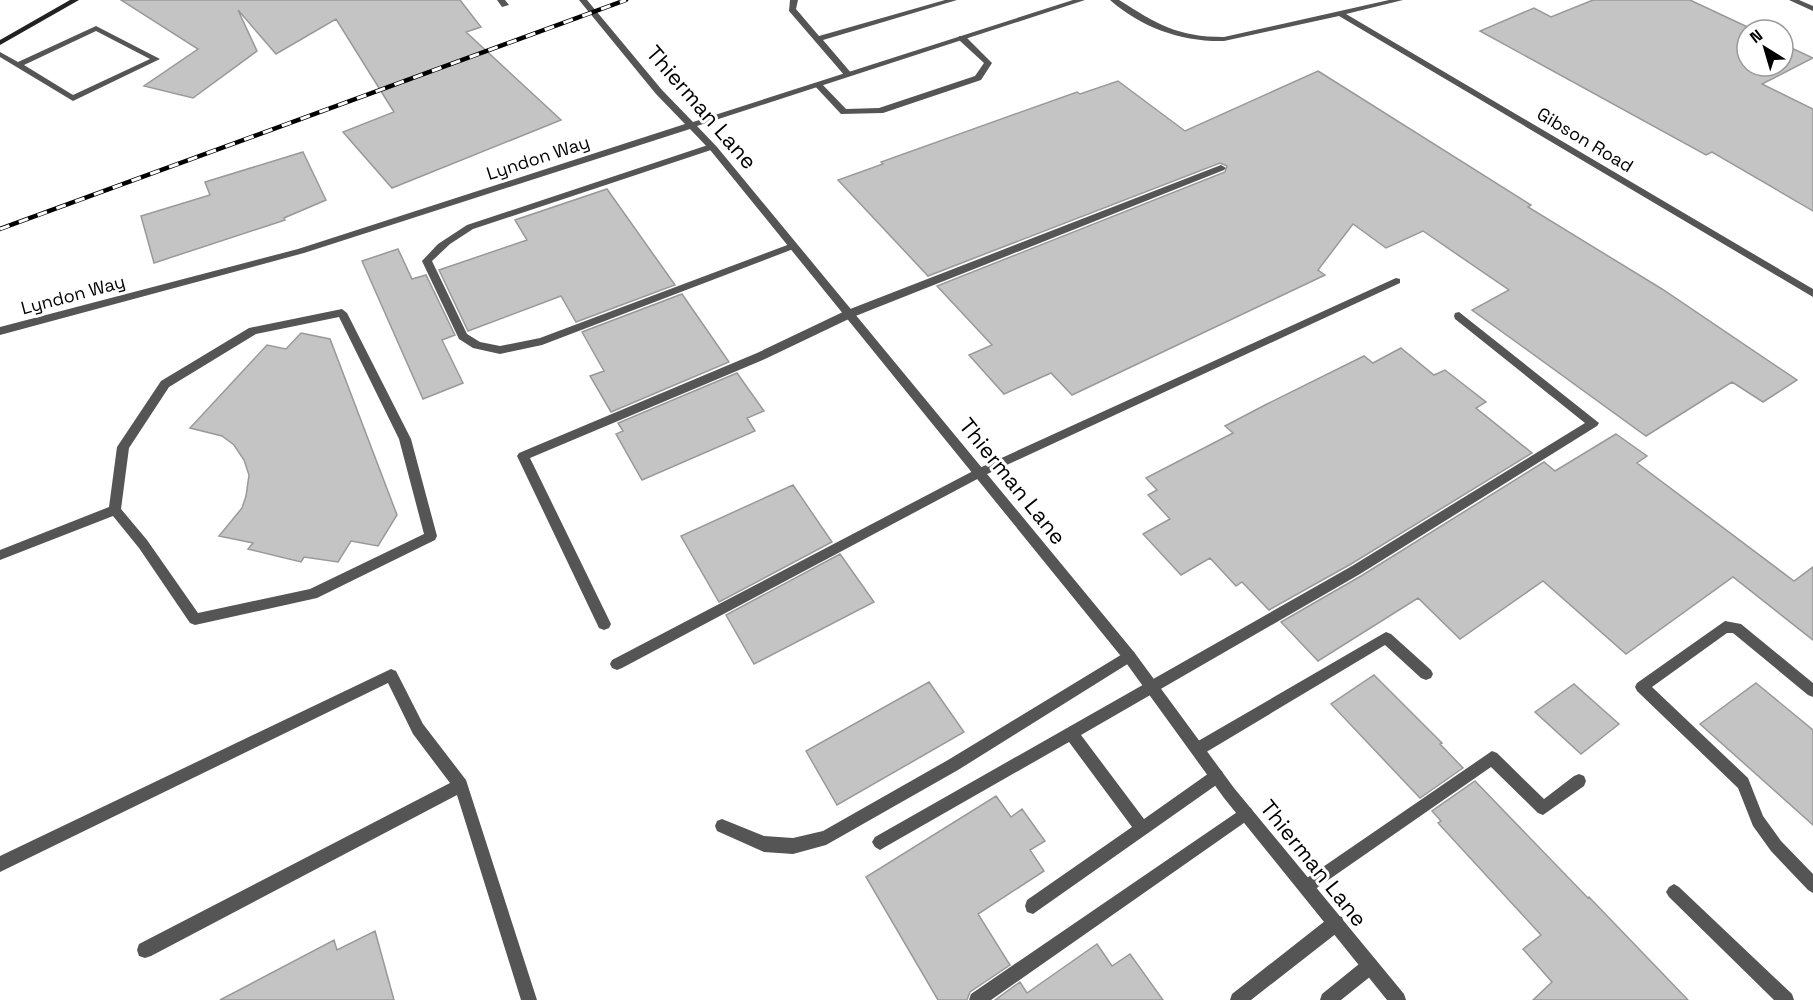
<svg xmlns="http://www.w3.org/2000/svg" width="1813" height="1000" viewBox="0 0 1813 1000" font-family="'Space Grotesk',sans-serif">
<rect width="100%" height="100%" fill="#fff"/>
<path fill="#c4c4c4" stroke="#999" stroke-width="1.5" d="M 121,0 L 460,0 L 481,27 L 466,32 L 561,120 L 392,188 L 343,132 L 394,112 L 336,19 L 276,54 L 238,10 L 257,51 L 193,98 L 144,86 L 198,49 Z
M 1593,0 L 1690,0 L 1754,30 L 1747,30 L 1747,66 L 1783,66 L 1783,44 L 1813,58 L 1762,84 L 1813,109 L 1813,211 L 1712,152 L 1706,155 L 1480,31 L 1534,8 L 1551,17 Z
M 1318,71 L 1531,205 L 1528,207 L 1662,289 L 1797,380 L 1763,402 L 1732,382 L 1646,436 L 1472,310 L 1509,290 L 1423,231 L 1386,248 L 1353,224 L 1318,270 L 1325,275 L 1072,395 L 1051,373 L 1004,394 L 969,355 L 992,345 L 937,286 L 1225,172 L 1227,166 L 1220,163 L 928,276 L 838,180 L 883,164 L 881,162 L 1077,92 L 1080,94 L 1118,81 L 1185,131 Z
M 303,152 L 326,200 L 284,218 L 285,220 L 154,263 L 141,216 L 210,195 L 205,182 Z
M 607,189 L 675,285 L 576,322 L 561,296 L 468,331 L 439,270 L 527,240 L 515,220 Z
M 398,249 L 412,279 L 426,275 L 455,335 L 442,340 L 463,383 L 423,399 L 362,261 Z
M 682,294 L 729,362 L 611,412 L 590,376 L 604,371 L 582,332 Z
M 301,333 L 330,339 L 397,515 L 378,546 L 351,541 L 338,562 L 304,557 L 301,562 L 248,549 L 253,543 L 219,536 L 242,508 L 246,496 L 249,475 L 244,460 L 234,445 L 222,436 L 190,428 L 267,345 L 286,349 Z
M 1401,348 L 1434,375 L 1445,370 L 1486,402 L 1476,408 L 1532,453 L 1351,564 L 1269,610 L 1242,582 L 1236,586 L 1210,558 L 1181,575 L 1143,534 L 1170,519 L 1148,495 L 1157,490 L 1146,478 L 1233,433 L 1225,426 L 1267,404 L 1364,356 L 1373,363 Z
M 737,373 L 764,411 L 747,418 L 755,431 L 642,480 L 616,434 L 623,431 L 618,423 Z
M 1616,434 L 1647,456 L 1637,463 L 1794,581 L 1813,567 L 1813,640 L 1733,577 L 1626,654 L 1543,581 L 1460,639 L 1418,598 L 1318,661 L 1281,622 L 1361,576 L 1544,462 L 1555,471 Z
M 793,485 L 832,542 L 719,602 L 681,536 Z
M 840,554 L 874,602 L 754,664 L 726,615 Z
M 1374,675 L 1442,743 L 1440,744 L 1463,768 L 1420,798 L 1331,704 Z
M 929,682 L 964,732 L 837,805 L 806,751 Z
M 1756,683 L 1813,730 L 1813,825 L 1700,724 Z
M 1574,684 L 1619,724 L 1581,754 L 1535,712 Z
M 1475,781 L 1588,898 L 1589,897 L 1688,1000 L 1533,1000 L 1552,982 L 1523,949 L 1541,935 L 1438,823 L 1441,821 L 1432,811 Z
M 996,796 L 1011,817 L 1022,809 L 1045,841 L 1030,850 L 1044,871 L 978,914 L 1010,965 L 970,992 L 967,1000 L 938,1000 L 866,877 Z
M 375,931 L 394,1000 L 220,1000 L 334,940 L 337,950 Z
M 1097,944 L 1112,966 L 1130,954 L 1163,1000 L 995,1000 L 1020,982 L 1027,993 Z"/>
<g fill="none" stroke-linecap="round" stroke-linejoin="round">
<path fill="#555" fill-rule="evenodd" d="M 497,0 L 505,0 L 509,5 L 502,7 Z
M 790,0 L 798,0 L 796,9 L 819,36 L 945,0 L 957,0 L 823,40 L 852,74 L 848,76 L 845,76 L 789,11 Z
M 96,26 L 160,59 L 73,101 L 0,57 L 0,52 L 18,62 ZM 96,31 L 150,59 L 73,95 L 24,65 Z
M 959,36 L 965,36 L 992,63 L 981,80 L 883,113 L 841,114 L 813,84 L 820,82 L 846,109 L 879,108 L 975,76 L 984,63 L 959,40 Z
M 711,144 L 714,145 L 714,149 L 473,229 L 450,244 L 432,261 L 467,334 L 480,342 L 500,346 L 540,338 L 790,244 L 796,244 L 796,248 L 542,345 L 500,354 L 473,348 L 459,339 L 422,261 L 438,244 L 467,225 Z
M 1221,165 L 1226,168 L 1224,170 L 853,317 L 765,359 L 530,458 L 611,624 L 609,628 L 604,630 L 599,628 L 517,456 L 519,453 L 757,353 L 845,311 Z
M 1396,278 L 1400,279 L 1400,283 L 983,476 L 622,668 L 617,670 L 612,668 L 610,664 L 612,660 L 975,470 Z
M 342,309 L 347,313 L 411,439 L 437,536 L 435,540 L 317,598 L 195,625 L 190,623 L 139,548 L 113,516 L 0,560 L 0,550 L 109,507 L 117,447 L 161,381 L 249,328 ZM 339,317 L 399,439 L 424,534 L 310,589 L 198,613 L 147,540 L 121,509 L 129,448 L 169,387 L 256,334 Z
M 1459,312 L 1599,423 L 1597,426 L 1360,574 L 1081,735 L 1144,819 L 1212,771 L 1217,769 L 1222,771 L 1224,776 L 1222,781 L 1033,914 L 1027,912 L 1025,906 L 1027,900 L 1132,827 L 1069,742 L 885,847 L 880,850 L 875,847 L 872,842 L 875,837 L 1352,566 L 1585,423 L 1455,319 L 1454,316 L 1455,313 Z
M 1725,621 L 1741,624 L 1813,683 L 1813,697 L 1808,695 L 1733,633 L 1727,633 L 1652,687 L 1748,778 L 1763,816 L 1781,841 L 1813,874 L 1813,893 L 1808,890 L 1771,851 L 1753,826 L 1738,788 L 1637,691 L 1635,687 L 1637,683 Z
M 1386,632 L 1391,634 L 1431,670 L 1433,674 L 1431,678 L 1426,680 L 1421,678 L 1385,645 L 1203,754 L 1198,756 L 1193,754 L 1191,749 L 1193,744 Z
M 1129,650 L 1134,652 L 1136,656 L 1134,660 L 958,770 L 826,845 L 793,854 L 764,852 L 717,831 L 715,826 L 717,821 L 722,819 L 764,836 L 793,838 L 823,831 L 948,760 Z
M 391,669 L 396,671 L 423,724 L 466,780 L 537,1000 L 521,1000 L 457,795 L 151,956 L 145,958 L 139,956 L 137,950 L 139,944 L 450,783 L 413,734 L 388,683 L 0,872 L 0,856 Z
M 1492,751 L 1497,753 L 1544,799 L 1574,776 L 1579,774 L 1584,776 L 1586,781 L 1584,786 L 1543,815 L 1538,813 L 1491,767 L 1311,892 L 1306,895 L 1301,892 L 1298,887 L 1301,882 Z
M 1246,806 L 1251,808 L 1253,813 L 1251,818 L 991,1000 L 969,1000 L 971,994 Z
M 1674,884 L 1679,887 L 1792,994 L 1794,1000 L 1774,1000 L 1669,897 L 1666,892 L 1669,887 Z
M 1336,915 L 1342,917 L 1344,923 L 1342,929 L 1251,1000 L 1230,1000 L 1232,994 L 1330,917 Z
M 1370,958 L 1376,960 L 1378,966 L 1376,972 L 1341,1000 L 1320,1000 L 1322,994 L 1364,960 Z"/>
<path fill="#555" fill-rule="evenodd" d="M 579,0 L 587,0 L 662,90 L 693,122 L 1073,0 L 1085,0 L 697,126 L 717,147 L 1134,652 L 1234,788 L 1404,994 L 1406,1000 L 1387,1000 L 1224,798 L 1124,660 L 711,151 L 690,129 L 304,253 L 0,335 L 0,327 L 298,249 L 685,124 L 656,94 Z
M 1110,0 L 1119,0 C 1157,24 1177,37 1224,37 L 1389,0 L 1403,0 L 1346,14 L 1813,289 L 1813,297 L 1339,16 L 1224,41 C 1182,42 1142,28 1110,0 Z
M 1789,0 L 1799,0 L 1813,6 L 1813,11 Z"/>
<path fill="#222" fill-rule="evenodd" d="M 70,0 L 79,0 L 0,45 L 0,40 Z"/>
<defs>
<path id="rail" d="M 0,229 L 626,0"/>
</defs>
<use href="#rail" stroke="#000" stroke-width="4.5"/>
<use href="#rail" stroke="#fff" stroke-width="3" stroke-dasharray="10" stroke-linecap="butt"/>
</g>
<g text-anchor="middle" stroke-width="6" stroke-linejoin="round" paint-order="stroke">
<g font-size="18" fill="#000" stroke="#fff">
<text transform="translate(1585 140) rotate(31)" y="6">Gibson Road</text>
<text transform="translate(538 158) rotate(-18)" y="6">Lyndon Way</text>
<text transform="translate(73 295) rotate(-15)" y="6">Lyndon Way</text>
</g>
<g font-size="22" fill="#000" stroke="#fff">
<text transform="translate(702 107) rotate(49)" y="8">Thierman Lane</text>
<text transform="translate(1013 481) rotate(51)" y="8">Thierman Lane</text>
<text transform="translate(1314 863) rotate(51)" y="8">Thierman Lane</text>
</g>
</g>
<g transform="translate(1765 48) rotate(323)"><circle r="28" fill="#ffffff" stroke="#999999" stroke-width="1.5"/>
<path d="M0-4.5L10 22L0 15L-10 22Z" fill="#000000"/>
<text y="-9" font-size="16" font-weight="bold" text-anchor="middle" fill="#000000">N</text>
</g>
</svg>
